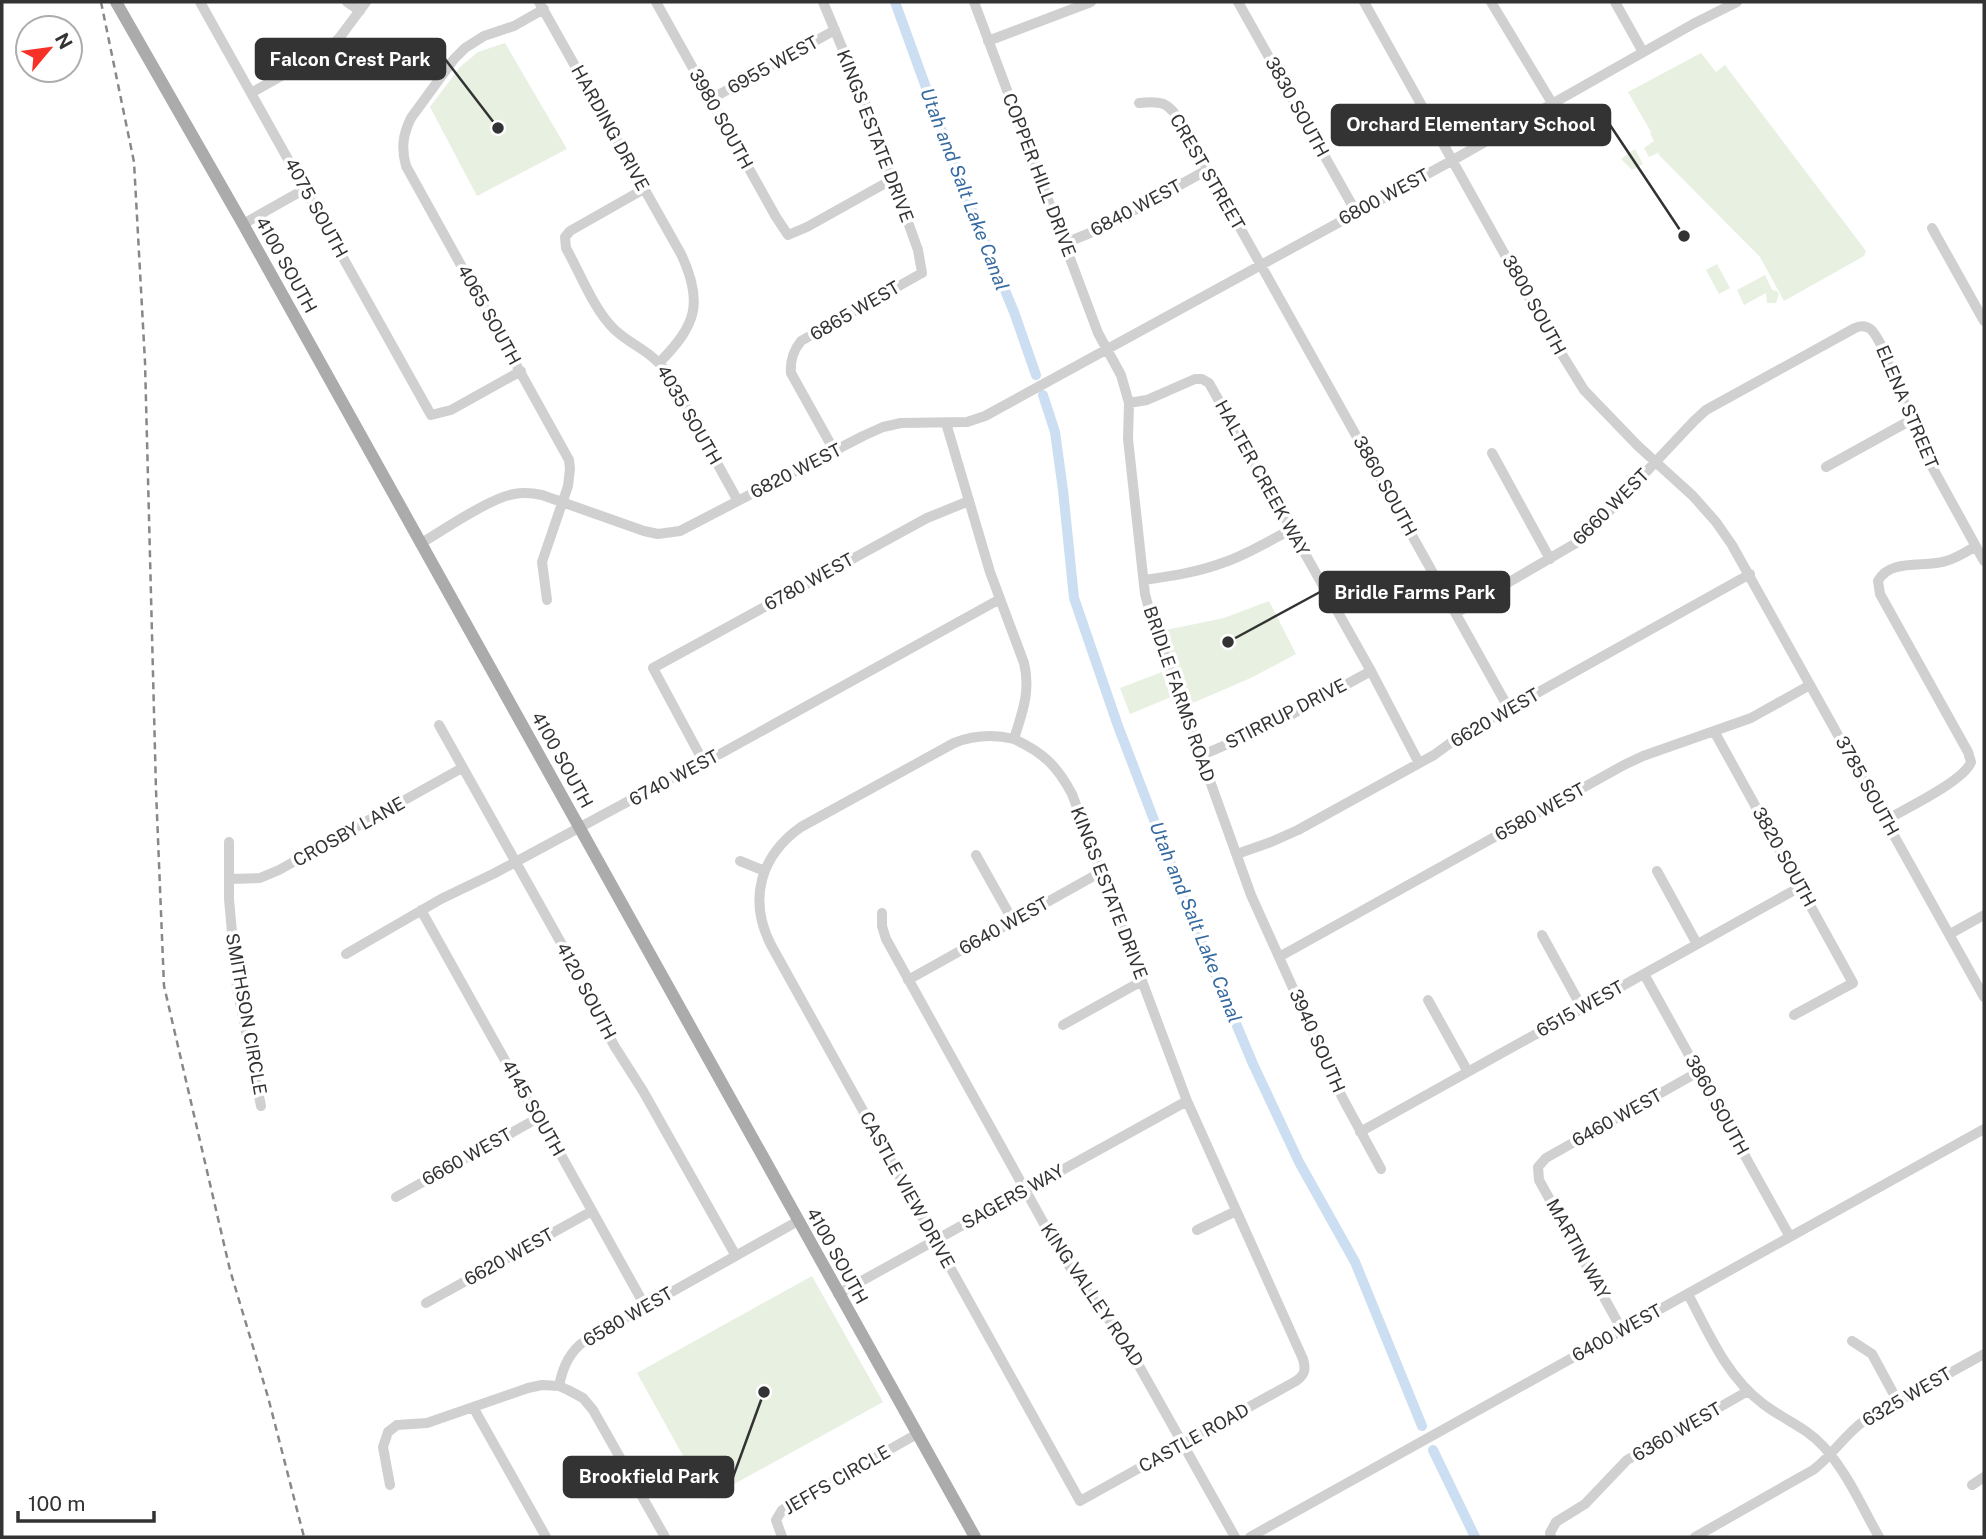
<svg xmlns="http://www.w3.org/2000/svg" width="1986" height="1539" viewBox="0 0 1986 1539" font-family="'Public Sans',sans-serif">
<rect width="100%" height="100%" fill="#fff"/>
<path fill="#e7f0e1" d="M 505,43 L 567,149 L 477,196 L 430,107 L 460,67 L 478,52 Z
M 1701,53 L 1716,72 L 1725,65 L 1866,251 L 1864,256 L 1784,301 L 1760,257 L 1658,154 L 1660,152 L 1649,157 L 1644,148 L 1654,141 L 1650,133 L 1651,132 L 1628,92 Z
M 1635,149 L 1643,164 L 1632,170 L 1621,159 Z
M 1717,264 L 1730,288 L 1719,294 L 1706,270 Z
M 1765,275 L 1772,290 L 1777,291 L 1779,294 L 1776,303 L 1767,303 L 1766,293 L 1744,305 L 1737,290 Z
M 1269,601 L 1296,654 L 1253,677 L 1188,705 L 1161,631 L 1224,618 Z
M 1162,672 L 1171,697 L 1130,714 L 1120,688 Z
M 812,1276 L 883,1402 L 707,1499 L 637,1373 Z"/>
<g fill="none" stroke-linecap="round" stroke-linejoin="round">
<path stroke="#ccdef1" stroke-width="10" d="M 895,2 L 961,184 L 1014,312 L 1036,375
M 1043,395 L 1055,432 L 1063,490 L 1074,598 L 1118,726 L 1190,914 L 1253,1064 L 1299,1162 L 1355,1262 L 1422,1426
M 1433,1450 L 1475,1537"/>
<path stroke="#d0d0d0" stroke-width="10" d="M 200,2 L 431,415 L 451,410 L 521,371
M 347,2 L 360,11
M 539,2 L 681,254 C 704,303 696,325 660,362
M 656,2 L 776,217 L 788,235 L 807,227 L 893,179
M 823,2 L 864,100 L 918,250 L 922,273 L 801,341 C 793,351 790,360 791,373 L 835,452
M 974,2 L 1098,333 L 1121,375 L 1129,403 L 1128,439 L 1145,594 L 1152,620 L 1251,895 L 1342,1097 L 1381,1169
M 1238,2 L 1356,212
M 1364,2 L 1548,332 L 1584,390 L 1638,446 L 1693,496 L 1716,522 L 1732,545 L 1984,997
M 1491,2 L 1552,103
M 1615,2 L 1643,52
M 544,9 L 514,26 L 484,36 L 465,48 L 454,59 L 411,118 C 403,134 401,148 406,166 L 569,460 L 570,469 L 568,486 L 542,562 L 547,600
M 988,41 L 1091,2
M 251,93 L 326,51 L 340,37 L 366,2
M 711,99 L 835,30
M 1139,103 C 1163,100 1169,103 1182,124 L 1509,709
M 644,189 L 570,231 L 565,237 L 566,248 C 580,273 594,310 614,329 C 631,345 652,352 666,371 L 738,501
M 243,224 L 305,189
M 1932,228 L 1984,321
M 1065,243 L 1100,229 L 1207,170
M 1129,403 L 1147,400 L 1195,379 L 1202,379 L 1209,383 L 1371,671 L 1419,763
M 946,423 L 990,572 L 1024,663 C 1031,691 1022,713 1014,739 C 1044,753 1057,766 1072,794 L 1187,1101 L 1303,1359 C 1306,1369 1305,1375 1296,1381 L 1080,1501 L 771,945 C 748,900 760,856 801,827 L 954,743 C 974,735 993,734 1014,739
M 1492,453 L 1550,559
M 1826,467 L 1911,420
M 420,544 C 443,530 490,498 514,494 C 524,492 533,493 542,495 L 644,531 L 658,534 L 680,531 L 863,436 L 883,427 L 901,423 L 967,422 L 985,416 L 1453,160 L 1693,24 L 1737,2
M 1144,580 C 1171,576 1199,572 1225,562 C 1248,554 1269,541 1290,530
M 1456,613 L 1583,539 L 1694,421 L 1706,410 L 1855,328 C 1869,322 1874,332 1880,343 L 1925,454 L 1984,561
M 439,725 L 574,966 L 591,1003 L 615,1047 L 643,1091 L 736,1256
M 1714,731 L 1853,983 L 1794,1015
M 1200,756 L 1272,725 L 1371,671
M 703,761 L 653,668 L 927,518 L 969,501
M 1886,820 C 1905,809 1964,781 1971,762 L 1968,752 L 1880,594 L 1878,581 C 1890,558 1925,568 1946,561 C 1957,558 1966,552 1976,546
M 229,842 L 229,899 L 237,988 L 261,1106
M 1237,854 L 1271,842 L 1298,830 L 1434,755 L 1460,736 L 1750,574
M 976,855 L 1013,921
M 740,861 L 765,871
M 1657,871 L 1697,944
M 230,879 L 260,878 L 279,870 L 462,768
M 421,910 L 526,1098 L 556,1146 L 645,1306
M 882,913 L 882,926 L 886,939 L 1058,1249 C 1079,1284 1107,1314 1129,1348 L 1235,1537
M 1950,934 L 1984,915
M 1542,935 L 1582,1008
M 346,954 L 441,899 L 495,873 L 703,761 L 720,754 L 1000,599
M 1279,957 L 1624,765 L 1643,756 L 1751,718 L 1810,685
M 1644,974 L 1790,1237
M 908,980 L 1101,872
M 1428,1000 L 1468,1072
M 1063,1025 L 1142,981
M 1360,1132 L 1800,887
M 396,1197 L 538,1118
M 1197,1230 L 1236,1211
M 838,1294 L 1187,1101
M 1688,1294 C 1708,1332 1727,1377 1762,1403 C 1782,1419 1806,1427 1823,1446 C 1847,1472 1862,1507 1879,1537
M 426,1303 L 592,1211
M 1622,1330 L 1539,1180 L 1538,1167 L 1546,1158 L 1698,1072
M 1852,1341 L 1872,1354 L 1898,1402
M 559,1386 C 563,1366 570,1351 586,1340 L 798,1221
M 473,1407 L 546,1537
M 390,1485 L 383,1447 L 388,1432 L 397,1425 L 427,1423 L 528,1388 L 542,1385 L 559,1386 L 568,1390 L 583,1398 L 593,1410 L 665,1537
M 1972,1485 L 1984,1477
M 782,1537 L 776,1520 L 782,1510 L 917,1434
M 1250,1537 L 1984,1129
M 1551,1537 L 1550,1533 L 1556,1522 L 1585,1504 L 1627,1460 L 1748,1391
M 1695,1537 L 1813,1470 C 1832,1456 1845,1434 1865,1420 L 1984,1354"/>
<path stroke="#ababab" stroke-width="12" d="M 116,2 L 243,224 L 975,1537"/>
<path stroke="#888" stroke-width="2.5" stroke-dasharray="7 5" stroke-linecap="butt" d="M 101,2 L 134,162 L 145,362 L 156,790 L 164,986 L 230,1270 L 268,1397 L 304,1537"/>
</g>
<g text-anchor="middle" stroke-width="7" stroke-linejoin="round" paint-order="stroke">
<g font-size="18" fill="#333" stroke="#fff">
<text transform="translate(773 65) rotate(-29)" y="6">6955 WEST</text>
<text transform="translate(1297 107) rotate(61)" y="6">3830 SOUTH</text>
<text transform="translate(721 119) rotate(61)" y="6">3980 SOUTH</text>
<text transform="translate(610 128) rotate(61)" y="6">HARDING DRIVE</text>
<text transform="translate(875 136) rotate(69)" y="6">KINGS ESTATE DRIVE</text>
<text transform="translate(1207 172) rotate(60)" y="6">CREST STREET</text>
<text transform="translate(1039 175) rotate(69)" y="6">COPPER HILL DRIVE</text>
<text transform="translate(1384 197) rotate(-28)" y="6">6800 WEST</text>
<text transform="translate(316 208) rotate(61)" y="6">4075 SOUTH</text>
<text transform="translate(1136 208) rotate(-28)" y="6">6840 WEST</text>
<text transform="translate(286 265) rotate(61)" y="6">4100 SOUTH</text>
<text transform="translate(1534 305) rotate(61)" y="6">3800 SOUTH</text>
<text transform="translate(855 311) rotate(-30)" y="6">6865 WEST</text>
<text transform="translate(489 315) rotate(61)" y="6">4065 SOUTH</text>
<text transform="translate(1907 407) rotate(67)" y="6">ELENA STREET</text>
<text transform="translate(689 415) rotate(60)" y="6">4035 SOUTH</text>
<text transform="translate(796 471) rotate(-27)" y="6">6820 WEST</text>
<text transform="translate(1262 478) rotate(61)" y="6">HALTER CREEK WAY</text>
<text transform="translate(1385 486) rotate(61)" y="6">3860 SOUTH</text>
<text transform="translate(1611 507) rotate(-45)" y="6">6660 WEST</text>
<text transform="translate(809 582) rotate(-29)" y="6">6780 WEST</text>
<text transform="translate(1179 694) rotate(71)" y="6">BRIDLE FARMS ROAD</text>
<text transform="translate(1286 714) rotate(-27)" y="6">STIRRUP DRIVE</text>
<text transform="translate(1495 718) rotate(-30)" y="6">6620 WEST</text>
<text transform="translate(562 760) rotate(61)" y="6">4100 SOUTH</text>
<text transform="translate(674 778) rotate(-28)" y="6">6740 WEST</text>
<text transform="translate(1867 786) rotate(61)" y="6">3785 SOUTH</text>
<text transform="translate(1540 812) rotate(-29)" y="6">6580 WEST</text>
<text transform="translate(349 832) rotate(-29)" y="6">CROSBY LANE</text>
<text transform="translate(1784 857) rotate(61)" y="6">3820 SOUTH</text>
<text transform="translate(1109 893) rotate(69)" y="6">KINGS ESTATE DRIVE</text>
<text transform="translate(1004 926) rotate(-29)" y="6">6640 WEST</text>
<text transform="translate(586 991) rotate(62)" y="6">4120 SOUTH</text>
<text transform="translate(1580 1009) rotate(-29)" y="6">6515 WEST</text>
<text transform="translate(246 1014) rotate(80)" y="6">SMITHSON CIRCLE</text>
<text transform="translate(1317 1041) rotate(66)" y="6">3940 SOUTH</text>
<text transform="translate(1717 1105) rotate(61)" y="6">3860 SOUTH</text>
<text transform="translate(533 1108) rotate(60)" y="6">4145 SOUTH</text>
<text transform="translate(1617 1118) rotate(-29)" y="6">6460 WEST</text>
<text transform="translate(467 1157) rotate(-29)" y="6">6660 WEST</text>
<text transform="translate(907 1190) rotate(61)" y="6">CASTLE VIEW DRIVE</text>
<text transform="translate(1013 1197) rotate(-29)" y="6">SAGERS WAY</text>
<text transform="translate(1578 1249) rotate(61)" y="6">MARTIN WAY</text>
<text transform="translate(837 1256) rotate(61)" y="6">4100 SOUTH</text>
<text transform="translate(509 1257) rotate(-29)" y="6">6620 WEST</text>
<text transform="translate(1092 1295) rotate(56)" y="6">KING VALLEY ROAD</text>
<text transform="translate(628 1317) rotate(-30)" y="6">6580 WEST</text>
<text transform="translate(1617 1333) rotate(-29)" y="6">6400 WEST</text>
<text transform="translate(1907 1397) rotate(-30)" y="6">6325 WEST</text>
<text transform="translate(1677 1432) rotate(-30)" y="6">6360 WEST</text>
<text transform="translate(1194 1438) rotate(-29)" y="6">CASTLE ROAD</text>
<text transform="translate(837 1480) rotate(-30)" y="6">JEFFS CIRCLE</text>
</g>
<g font-size="19" font-style="italic" fill="#366aa0" stroke="#fff">
<text transform="translate(965 189) rotate(69)" y="7">Utah and Salt Lake Canal</text>
<text transform="translate(1196 922) rotate(68)" y="7">Utah and Salt Lake Canal</text>
</g>
</g>
<path fill="none" stroke="#333" stroke-width="2.5" d="M498 128L445 59M1684 236L1610 125M1228 642L1320 592M764 1392L733 1477"/>
<g fill="#333" stroke="#fff" stroke-width="2.5">
<circle cx="498" cy="128" r="7"/>
<circle cx="1684" cy="236" r="7"/>
<circle cx="1228" cy="642" r="7"/>
<circle cx="764" cy="1392" r="7"/>
</g>
<g fill="#333" stroke="#333" stroke-width="2.5">
<rect x="256" y="39" width="189" height="40" rx="7"/>
<rect x="1332" y="105" width="278" height="40" rx="7"/>
<rect x="1320" y="572" width="189" height="40" rx="7"/>
<rect x="564" y="1457" width="169" height="40" rx="7"/>
</g>
<g font-size="19" text-anchor="middle" font-weight="bold" fill="#fff">
<text x="350" y="66">Falcon Crest Park</text>
<text x="1471" y="131">Orchard Elementary School</text>
<text x="1415" y="599">Bridle Farms Park</text>
<text x="649" y="1483">Brookfield Park</text>
</g>
<rect width="1986" height="1539" fill="none" stroke="#333333" stroke-width="7"/>
<g transform="translate(49 49) rotate(61)"><circle r="33" fill="#ffffff" stroke="#adadad" stroke-width="2"/>
<path d="M0-5L12 26L0 18L-12 26Z" fill="#f73128"/>
<text y="-10" font-size="19" font-weight="bold" text-anchor="middle" fill="#333333">N</text>
</g>
<path d="M18 1511v10h136v-10" fill="none" stroke="#333333" stroke-width="3.5"/>
<text x="28" y="1511" font-size="21" fill="#333333" stroke="#ffffff" stroke-width="5" paint-order="stroke">100 m</text>
</svg>
